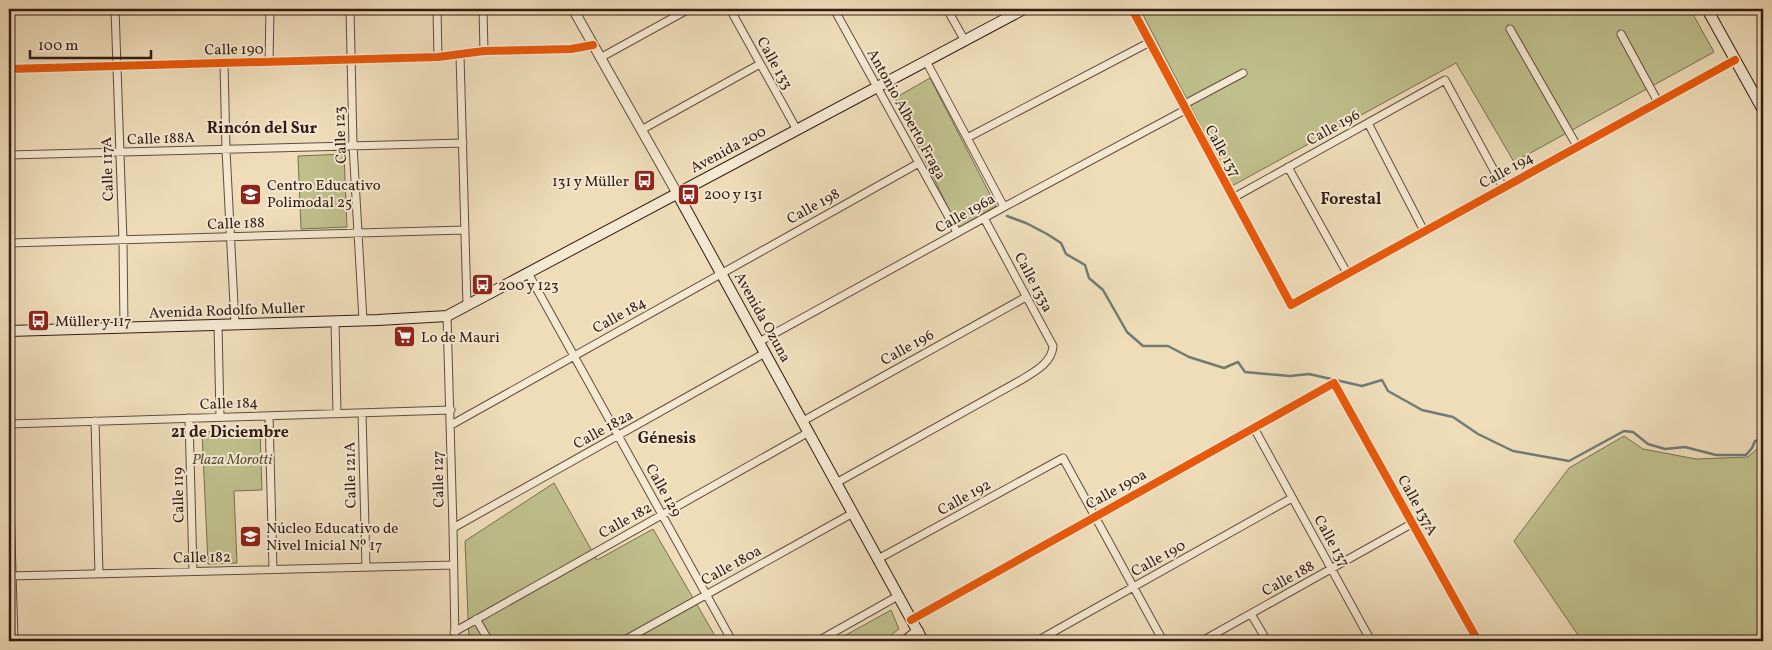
<svg xmlns="http://www.w3.org/2000/svg" width="1772" height="650" viewBox="0 0 1772 650" font-family="Vollkorn,serif">
<rect width="100%" height="100%" fill="#efddba"/>
<filter id="stains"><feTurbulence type="fractalNoise" baseFrequency=".004" numOctaves="4"/><feColorMatrix values="0 0 0 0 .2 0 0 0 0 .09 0 0 0 0 .02 0 0 0 .5 -.17"/></filter>
<radialGradient id="worn" r=".72"><stop offset=".6" stop-color="#630" stop-opacity="0"/><stop offset="1" stop-color="#630" stop-opacity=".3"/></radialGradient>
<path fill="#bfbf8c" stroke="#786e50" d="M 1140,9 L 1690,9 L 1714,52 L 1514,162 L 1456,63 L 1232,186 Z
M 930,78 L 996,206 L 958,228 L 895,98 Z
M 344,154 L 347,227 L 301,229 L 298,156 Z
M 260,429 L 262,490 L 234,491 L 237,563 L 208,564 L 202,432 Z
M 1624,436 L 1643,449 L 1696,459 L 1748,457 L 1759,447 L 1763,446 L 1763,641 L 1582,641 L 1514,541 L 1569,468 Z
M 554,483 L 597,560 L 653,529 L 718,641 L 469,641 L 465,541 Z
M 891,610 L 899,629 L 883,641 L 835,641 Z"/>
<g fill="none" stroke-linecap="round" stroke-linejoin="round">
<path stroke="#707b73" stroke-width="2.5" d="M 1007,216 L 1026,223 L 1047,234 L 1061,243 L 1066,254 L 1085,265 L 1089,278 L 1103,290 L 1127,332 L 1143,346 L 1168,346 L 1189,357 L 1224,368 L 1238,362 L 1245,372 L 1290,376 L 1309,374 L 1362,386 L 1382,380 L 1388,391 L 1422,410 L 1453,417 L 1478,434 L 1513,451 L 1569,461 L 1624,431 L 1633,432 L 1648,444 L 1665,449 L 1685,447 L 1716,455 L 1746,455 L 1752,448 L 1755,441 L 1763,440"/>
<defs>
<path id="minor" d="M 115,9 L 123,241 L 124,328
M 350,9 L 353,145 L 363,320
M 437,9 L 438,57
M 483,9 L 484,51
M 730,9 L 797,130
M 834,9 L 957,232
M 947,9 L 965,41
M 1132,9 L 1291,305 L 1735,60
M 1510,29 L 1577,146
M 1621,34 L 1658,102
M 460,55 L 467,306
M 600,58 L 689,9
M 926,61 L 1004,207
M 269,62 L 270,9
M 224,63 L 226,150 L 235,324
M 9,69 L 438,57 L 484,51 L 571,49 L 593,45
M 1183,105 L 1243,73
M 1368,123 L 1424,231
M 641,130 L 760,64
M 967,138 L 1150,42
M 9,155 L 463,143
M 1288,167 L 1347,273
M 1233,198 L 1445,80 L 1503,187
M 9,243 L 464,230
M 528,273 L 732,641
M 447,316 L 453,528 L 455,641
M 335,321 L 337,414
M 218,325 L 220,417
M 759,342 L 1004,207 L 1185,110
M 362,413 L 366,567
M 269,416 L 273,569
M 189,418 L 193,571
M 95,421 L 99,574
M 803,421 L 1026,297
M 9,424 L 451,410
M 451,425 L 919,163
M 1254,428 L 1371,641
M 836,483 L 1021,380 C 1034,372 1052,363 1053,346 L 984,218
M 453,528 L 765,353
M 878,559 L 1063,458 L 1163,641
M 9,576 L 453,565
M 1251,614 L 1267,641
M 476,619 L 489,641
M 911,620 L 1334,383 L 1478,641
M 454,632 L 809,432
M 623,641 L 853,513
M 818,641 L 898,596
M 1037,641 L 1292,498
M 1202,641 L 1413,523"/>
<path id="tertiary" d="M 573,9 L 677,193
M 9,503 L 13,641"/>
<path id="secondary" d="M 1707,9 L 1763,110
M 677,193 L 923,641
M 9,331 L 378,320 L 447,316 L 1024,9
M 905,641 L 918,631"/>
</defs>
<use href="#minor" stroke="#614c3e" stroke-width="9"/>
<use href="#tertiary" stroke="#614c3e" stroke-width="11"/>
<use href="#secondary" stroke="#321c14" stroke-width="12"/>
<use href="#minor" stroke="#f5e9d2" stroke-width="7"/>
<use href="#tertiary" stroke="#f5e9d2" stroke-width="9"/>
<use href="#secondary" stroke="#f5e9d2" stroke-width="10"/>
<defs>
<path id="cycleway" d="M 1132,9 L 1291,305 L 1735,60
M 9,69 L 438,57 L 484,51 L 571,49 L 593,45
M 911,620 L 1334,383 L 1478,641"/>
</defs>
<use href="#cycleway" stroke="#f5e9d2" stroke-width="11"/>
<use href="#cycleway" stroke="#e8590c" stroke-width="8"/>
</g>
<defs>
<symbol id="bus-square" viewBox="-11 -11 22 22"><rect x="-9" y="-9" width="18" height="18" rx="4" fill="#8f2418" stroke="#f5e9d2"/><path d="M-5-6H5V4H4V6H2V4H-2V6H-4V4H-5ZM-3.5-4V0h7V-4ZM-3.5 1.2v1.5H-2V1.2ZM2 1.2v1.5H3.5V1.2Z" fill="#fff"/></symbol>
<symbol id="school-square" viewBox="-11 -11 22 22"><rect x="-9" y="-9" width="18" height="18" rx="4" fill="#8f2418" stroke="#f5e9d2"/><path d="M0-5L7-2L0 1L-7-2ZM-4 1L0 2.5L4 1V4Q0 6-4 4Z" fill="#fff"/></symbol>
<symbol id="supermarket-square" viewBox="-11 -11 22 22"><rect x="-9" y="-9" width="18" height="18" rx="4" fill="#8f2418" stroke="#f5e9d2"/><path d="M-6-5.5h2.5l.6 2H6L4.5 2H-2.5L-4.4-4H-6ZM-1.5 3.2a1.3 1.3 0 1 0 .1 0ZM3 3.2a1.3 1.3 0 1 0 .1 0Z" fill="#fff"/></symbol>
</defs>
<g fill-rule="evenodd">
<use href="#bus-square" x="632" y="168" width="25" height="25"/>
<use href="#school-square" x="238" y="182" width="25" height="25"/>
<use href="#bus-square" x="676" y="182" width="25" height="25"/>
<use href="#bus-square" x="470" y="272" width="25" height="25"/>
<use href="#bus-square" x="26" y="308" width="25" height="25"/>
<use href="#supermarket-square" x="392" y="324" width="25" height="25"/>
<use href="#school-square" x="238" y="524" width="25" height="25"/>
</g>
<g text-anchor="middle" stroke-width="4" stroke-linejoin="round" paint-order="stroke">
<g font-size="15" fill="#321c14" stroke="#f5e9d2">
<text transform="translate(234 49) rotate(-1)" y="5">Calle 190</text>
<text transform="translate(775 63) rotate(61)" y="5">Calle 133</text>
<text transform="translate(907 114) rotate(61)" y="5">Antonio Alberto Fraga</text>
<text transform="translate(1333 127) rotate(-29)" y="5">Calle 196</text>
<text transform="translate(340 135) rotate(-92)" y="5">Calle 123</text>
<text transform="translate(161 138) rotate(-2)" y="5">Calle 188A</text>
<text transform="translate(728 149) rotate(-28)" y="5">Avenida 200</text>
<text transform="translate(1223 151) rotate(61)" y="5">Calle 137</text>
<text transform="translate(107 169) rotate(-92)" y="5">Calle 117A</text>
<text transform="translate(1506 170) rotate(-29)" y="5">Calle 194</text>
<text transform="translate(813 206) rotate(-29)" y="5">Calle 198</text>
<text transform="translate(965 213) rotate(-29)" y="5">Calle 196a</text>
<text transform="translate(236 223) rotate(-2)" y="5">Calle 188</text>
<text transform="translate(1034 282) rotate(62)" y="5">Calle 133a</text>
<text transform="translate(227 310) rotate(-2)" y="5">Avenida Rodolfo Muller</text>
<text transform="translate(619 315) rotate(-29)" y="5">Calle 184</text>
<text transform="translate(763 317) rotate(61)" y="5">Avenida Ozuna</text>
<text transform="translate(907 347) rotate(-29)" y="5">Calle 196</text>
<text transform="translate(229 403) rotate(-2)" y="5">Calle 184</text>
<text transform="translate(603 429) rotate(-29)" y="5">Calle 182a</text>
<text transform="translate(350 475) rotate(-91)" y="5">Calle 121A</text>
<text transform="translate(438 479) rotate(-91)" y="5">Calle 127</text>
<text transform="translate(1116 489) rotate(-29)" y="5">Calle 190a</text>
<text transform="translate(664 490) rotate(61)" y="5">Calle 129</text>
<text transform="translate(178 495) rotate(-91)" y="5">Calle 119</text>
<text transform="translate(964 497) rotate(-29)" y="5">Calle 192</text>
<text transform="translate(1418 505) rotate(61)" y="5">Calle 137A</text>
<text transform="translate(625 520) rotate(-29)" y="5">Calle 182</text>
<text transform="translate(1332 541) rotate(61)" y="5">Calle 137</text>
<text transform="translate(202 557) rotate(-1)" y="5">Calle 182</text>
<text transform="translate(1158 558) rotate(-29)" y="5">Calle 190</text>
<text transform="translate(731 565) rotate(-29)" y="5">Calle 180a</text>
<text transform="translate(1288 578) rotate(-29)" y="5">Calle 188</text>
</g>
<g font-size="15" fill="#321c14" stroke="#f5e9d2" text-anchor="start">
<text x="629" y="186" text-anchor="end">131 y Müller</text>
<text x="267" y="190">Centro Educativo<tspan x="267" dy="17">Polimodal 25</tspan></text>
<text x="704" y="199">200 y 131</text>
<text x="498" y="290">200 y 123</text>
<text x="55" y="326">Müller y 117</text>
<text x="421" y="342">Lo de Mauri</text>
<text x="266" y="533">Núcleo Educativo de<tspan x="266" dy="17">Nivel Inicial Nº 17</tspan></text>
</g>
<g font-size="15" font-style="italic" fill="#5c4d38" stroke="#f5e9d2">
<text x="232" y="464">Plaza Morotti</text>
</g>
<g font-size="16" font-weight="bold" fill="#321c14" stroke="#f5e9d2">
<text x="262" y="133">Rincón del Sur</text>
<text x="1351" y="204">Forestal</text>
<text x="230" y="437">21 de Diciembre</text>
<text x="667" y="443">Génesis</text>
</g>
</g>
<rect width="1772" height="650" fill="none" stroke="#efddba" stroke-width="30"/>
<rect x="10" y="10" width="1752" height="630" fill="none" stroke="#321c14" stroke-width="2.5"/>
<rect x="15" y="15" width="1742" height="620" fill="none" stroke="#321c14"/>
<path d="M30 50v8h121v-8" fill="none" stroke="#321c14" stroke-width="2.5"/>
<text x="38" y="50" font-size="15" fill="#321c14" stroke="#f5e9d2" stroke-width="4" paint-order="stroke">100 m</text>
<rect width="100%" height="100%" filter="url(#stains)"/>
<rect width="100%" height="100%" fill="url(#worn)"/>
</svg>
